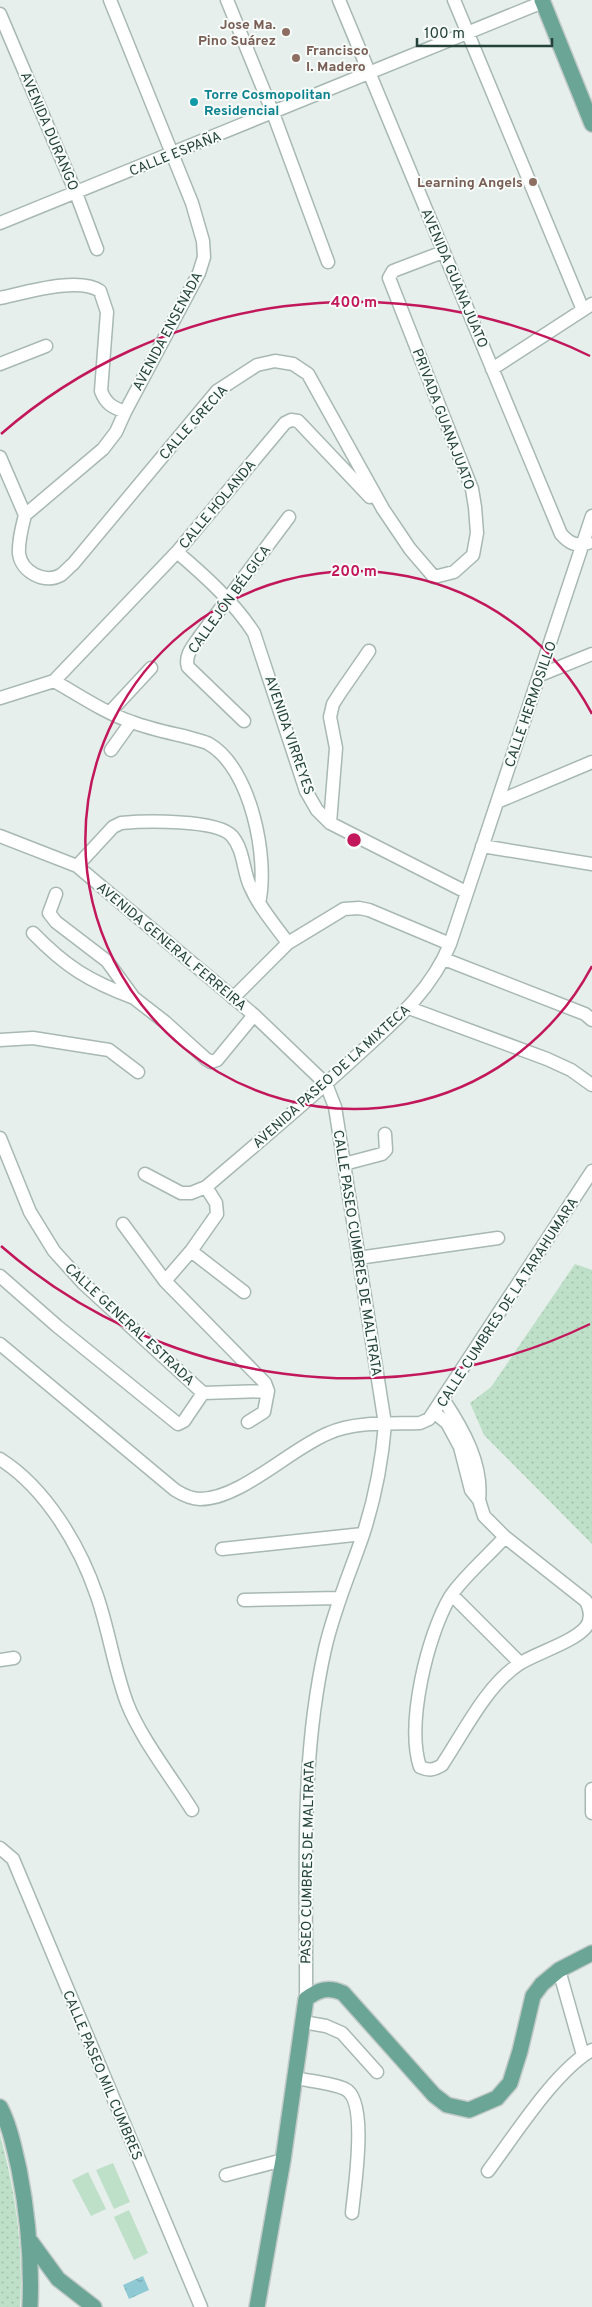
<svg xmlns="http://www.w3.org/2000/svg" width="592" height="2307" viewBox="0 0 592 2307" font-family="Overpass,sans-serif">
<defs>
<pattern id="grass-dots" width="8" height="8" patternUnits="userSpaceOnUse" patternTransform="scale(1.25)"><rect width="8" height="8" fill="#bfe0c8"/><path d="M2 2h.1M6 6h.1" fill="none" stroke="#a4c1ad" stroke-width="1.8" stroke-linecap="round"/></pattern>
<pattern id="water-ripples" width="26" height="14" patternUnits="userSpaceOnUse" patternTransform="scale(1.25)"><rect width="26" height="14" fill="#8ec9d4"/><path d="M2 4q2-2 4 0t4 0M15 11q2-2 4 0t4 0" fill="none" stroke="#74a5ad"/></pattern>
</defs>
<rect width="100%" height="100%" fill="#e6efeb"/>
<path fill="url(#grass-dots)" d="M 575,1264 L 592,1270 L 592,1544 L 484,1435 L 470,1403 L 491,1387 Z
M 0,2135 C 15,2190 24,2249 20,2307 L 0,2307 Z"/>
<path fill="#bfe0c8" d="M 113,2163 L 130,2202 L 114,2209 L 96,2170 Z
M 88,2172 L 106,2209 L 91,2216 L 72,2180 Z
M 129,2210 L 148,2253 L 134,2260 L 114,2217 Z"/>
<path fill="url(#water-ripples)" d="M 143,2276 L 149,2290 L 129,2299 L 123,2285 Z"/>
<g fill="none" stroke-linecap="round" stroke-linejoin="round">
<defs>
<path id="minor" d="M 227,0 L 273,113 L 328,262
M 339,0 L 561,534 C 569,543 576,547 588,543
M 454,0 L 583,310
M 0,14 L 76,193 L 97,249
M 0,223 L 543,2
M 0,298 C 24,293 79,276 100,291 L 107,312 L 101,391 C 106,404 112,407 125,412
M 0,364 L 46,346
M 492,369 L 592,304
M 0,457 L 25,515
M 25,515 C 22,527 18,541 19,554 C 22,572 44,584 61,575 C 65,572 69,567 73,564 L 217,391 L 257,365 L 275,361 L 293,364 L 308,374 L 383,509 L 410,549 L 434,577 L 454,572 L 473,555 L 477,533 L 475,507 L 472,489 L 389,278 L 393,271 L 443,252
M 25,515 L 103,449 L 116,432 L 125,412 L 199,273 L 204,257 L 203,241 L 192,203 L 110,0
M 177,552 C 205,576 234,602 254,633 L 306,791 L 317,810 L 330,823 L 466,892
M 540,675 L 592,654
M 54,681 L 177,552 L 285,423 L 291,420 L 298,421 L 370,497
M 0,698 L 54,681 C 79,695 105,713 132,722 C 150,729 171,733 191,738 C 196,740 204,741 209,744 C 251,768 269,859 259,903
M 111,711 L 151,668
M 244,721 L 188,667 C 184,655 194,645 200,636 L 289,517
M 111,750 L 131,722
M 497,802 L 592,762
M 330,823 L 336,748 L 330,717 L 333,704 L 340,693 L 369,651
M 0,836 L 77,866 L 254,1015 L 326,1084 L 335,1107 L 385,1424 C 382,1462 375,1498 363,1535 C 350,1573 334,1609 325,1649 C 299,1764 307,1883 306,1999
M 482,846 L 592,864
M 77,866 L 113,827 L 121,823 C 144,821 217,819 232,836 C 244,850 243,871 250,886 C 259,907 275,925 288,943
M 56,894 L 49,913 L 56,922 L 107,961 L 134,998 L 165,1022 L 206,1059 L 211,1062 L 217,1060 L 254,1015
M 33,933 C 66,967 89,981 134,998
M 444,959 L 585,1014 L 592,1020
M 233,998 L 288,943 L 344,909 L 359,908 L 369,910 L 450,944
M 409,1008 L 547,1059 L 571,1070 L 592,1085
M 0,1040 L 33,1038 L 109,1050 L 138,1072
M 0,1138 L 30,1212 L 54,1251 L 83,1283 L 203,1393 L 268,1391 L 265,1383 L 165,1281 L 123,1224
M 344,1164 L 382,1154 L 386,1150 L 385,1134
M 145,1174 L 181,1193 L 191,1193 L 206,1187 C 254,1146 303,1105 350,1062 C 389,1026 430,994 450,944 L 592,516
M 191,1251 L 244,1292
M 358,1258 L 498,1238
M 0,1276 L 57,1326 L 178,1424 L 184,1421 L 203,1393
M 165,1281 L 191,1251 L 217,1214 L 216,1203 L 206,1187
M 0,1344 L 175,1490 C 183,1495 191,1499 200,1499 C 241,1499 291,1448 329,1433 C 356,1421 391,1424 420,1423 L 429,1419 L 592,1171
M 443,1399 C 463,1429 483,1464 479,1500
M 435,1413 L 447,1423 L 460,1447 L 471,1490 L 479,1500 L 484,1516 L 505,1537 L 586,1601 C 590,1609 592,1619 586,1627 C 574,1642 536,1653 519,1664 C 486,1686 464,1732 442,1765 C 434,1770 429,1771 420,1767 C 406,1724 427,1636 450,1597 C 462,1578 489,1555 505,1537
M 248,1422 L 264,1412 L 268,1391
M 0,1459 C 46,1488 80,1546 97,1596 C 109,1631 114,1668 127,1703 C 140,1737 172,1778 192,1810
M 222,1549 L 363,1534
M 452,1595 L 520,1663
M 244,1600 L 338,1598
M 0,1660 L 14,1658
M 592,1789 L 592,1813
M 0,1848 L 13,1859 L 201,2307
M 559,1970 L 583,2055
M 303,2022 L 326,2026 L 342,2033 L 377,2072
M 295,2078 C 309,2081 333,2083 345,2089 C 369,2100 354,2190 352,2213
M 488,2171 C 515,2135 555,2071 592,2050
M 226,2175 L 283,2160"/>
<path id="major" d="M 542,0 L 592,124
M 0,2107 C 10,2126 14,2148 19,2169 C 28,2215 32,2260 30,2307
M 31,2242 L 58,2279 L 94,2307
M 257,2307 L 283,2160 L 306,1999 C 318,1990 328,1986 343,1993 L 434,2095 L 447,2105 L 469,2110 L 497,2098 L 510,2083 L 520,2051 L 533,1996 L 542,1984 L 559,1970 L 592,1953"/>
</defs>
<use href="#minor" stroke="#a8b8b2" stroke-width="15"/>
<use href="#major" stroke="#c2cac8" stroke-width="18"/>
<use href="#minor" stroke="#fff" stroke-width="12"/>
<use href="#major" stroke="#6aa596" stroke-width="15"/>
</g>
<g fill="none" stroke="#c2185b" stroke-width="2.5">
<path d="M592 966A269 269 0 1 1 592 714"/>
<path d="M590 1324A538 538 0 0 1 1 1246M1 434A538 538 0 0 1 590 356"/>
</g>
<g fill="#8d6e63" stroke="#f7fbf9" stroke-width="2">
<circle cx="286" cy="32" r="5"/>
<circle cx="296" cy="58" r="5"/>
<circle cx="533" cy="182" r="5"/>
</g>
<circle fill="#0f9aa8" stroke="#f7fbf9" stroke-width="2" cx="194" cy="102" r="5"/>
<g text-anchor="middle" stroke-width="4" stroke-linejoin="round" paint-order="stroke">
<g font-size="14" font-weight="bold" fill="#785e54" stroke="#f7fbf9" text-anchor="end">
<text x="276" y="29">Jose Ma.<tspan x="276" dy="16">Pino Suárez</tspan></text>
<text x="306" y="55" text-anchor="start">Francisco<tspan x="306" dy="16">I. Madero</tspan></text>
<text x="523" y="187">Learning Angels</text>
</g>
<g font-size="14" font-weight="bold" fill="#0d838f" stroke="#f7fbf9" text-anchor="start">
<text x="204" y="99">Torre Cosmopolitan<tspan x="204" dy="16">Residencial</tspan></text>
</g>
<g font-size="14" fill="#24423a" stroke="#f7fbf9">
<text transform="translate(50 131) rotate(67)" y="5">AVENIDA DURANGO</text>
<text transform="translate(175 153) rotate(-22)" y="5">CALLE ESPAÑA</text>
<text transform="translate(455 278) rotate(67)" y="5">AVENIDA GUANAJUATO</text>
<text transform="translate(167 331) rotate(-62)" y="5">AVENIDA ENSENADA</text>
<text transform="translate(444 419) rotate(69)" y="5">PRIVADA GUANAJUATO</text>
<text transform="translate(193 422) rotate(-48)" y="5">CALLE GRECIA</text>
<text transform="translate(217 504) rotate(-50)" y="5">CALLE HOLANDA</text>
<text transform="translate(229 599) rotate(-54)" y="5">CALLEJÓN BÉLGICA</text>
<text transform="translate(530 704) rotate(-71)" y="5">CALLE HERMOSILLO</text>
<text transform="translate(290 735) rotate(71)" y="5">AVENIDA VIRREYES</text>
<text transform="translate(172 946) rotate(40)" y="5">AVENIDA GENERAL FERREIRA</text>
<text transform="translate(331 1076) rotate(-42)" y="5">AVENIDA PASEO DE LA MIXTECA</text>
<text transform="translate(358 1253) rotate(81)" y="5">CALLE PASEO CUMBRES DE MALTRATA</text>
<text transform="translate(507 1302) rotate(-57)" y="5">CALLE CUMBRES DE LA TARAHUMARA</text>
<text transform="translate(130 1324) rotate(43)" y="5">CALLE GENERAL ESTRADA</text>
<text transform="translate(307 1862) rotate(-89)" y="5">PASEO CUMBRES DE MALTRATA</text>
<text transform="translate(103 2075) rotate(67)" y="5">CALLE PASEO MIL CUMBRES</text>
</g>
</g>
<circle cx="354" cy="840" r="8" fill="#c2185b" stroke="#f7fbf9" stroke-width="2.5"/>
<g font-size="15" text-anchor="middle" font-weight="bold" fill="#c2185b" stroke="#f7fbf9" stroke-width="4" stroke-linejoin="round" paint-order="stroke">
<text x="354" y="307">400 m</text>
<text x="354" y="576">200 m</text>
</g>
<path d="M417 38v8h135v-8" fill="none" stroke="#24423a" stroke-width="2.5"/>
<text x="424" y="38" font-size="15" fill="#24423a" stroke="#f7fbf9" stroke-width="4" paint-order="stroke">100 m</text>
</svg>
